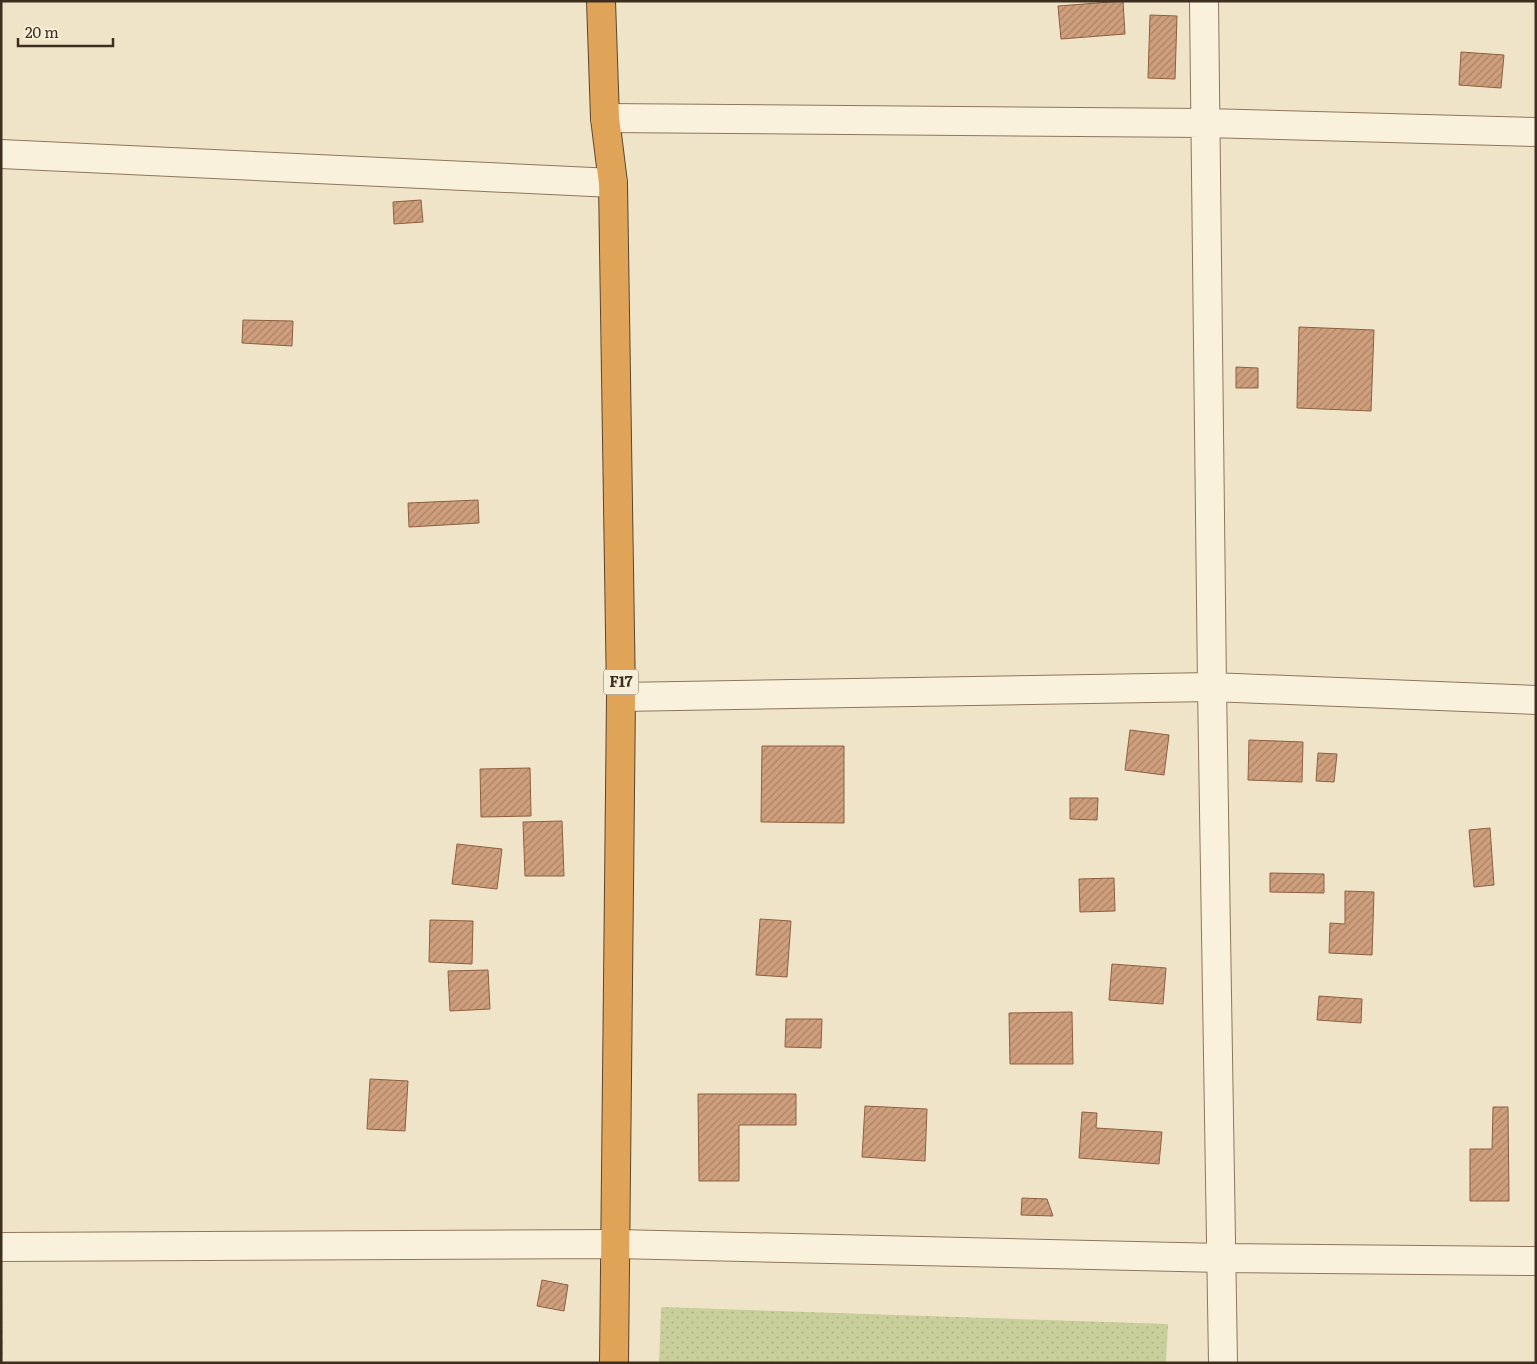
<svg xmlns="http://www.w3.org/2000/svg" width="1537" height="1364" viewBox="0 0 1537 1364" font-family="Literata,serif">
<defs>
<pattern id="grass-dots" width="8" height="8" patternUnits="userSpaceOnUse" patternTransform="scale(1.25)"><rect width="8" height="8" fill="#c9cf9b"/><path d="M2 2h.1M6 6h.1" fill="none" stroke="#aeb285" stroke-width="1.8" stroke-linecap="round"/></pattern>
<pattern id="building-hatch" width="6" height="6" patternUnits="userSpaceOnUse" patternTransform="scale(1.25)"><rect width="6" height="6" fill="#cf9f7d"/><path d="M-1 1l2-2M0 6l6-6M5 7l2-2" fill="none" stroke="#a98266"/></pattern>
</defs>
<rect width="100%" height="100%" fill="#f0e4c8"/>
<path fill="url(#grass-dots)" d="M 1,1150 L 3,1363 L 1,1363 Z
M 661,1307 L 1168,1324 L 1166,1363 L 659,1363 Z"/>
<path fill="url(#building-hatch)" stroke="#8d5f41" d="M 1123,1 L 1125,34 L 1061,39 L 1058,6 Z
M 1150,15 L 1177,16 L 1175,79 L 1148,78 Z
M 1461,52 L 1504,55 L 1501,88 L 1459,85 Z
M 421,200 L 423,222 L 394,224 L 393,202 Z
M 243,320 L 293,321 L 292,346 L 242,343 Z
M 1299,327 L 1374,330 L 1371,411 L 1297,408 Z
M 1236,367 L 1258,368 L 1258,388 L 1236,388 Z
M 478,500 L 479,523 L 409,527 L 408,503 Z
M 1130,730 L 1169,735 L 1164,775 L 1125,770 Z
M 1249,740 L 1303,742 L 1302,782 L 1248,780 Z
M 762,746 L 844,746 L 844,823 L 761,822 Z
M 1318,753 L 1337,754 L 1334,782 L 1316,781 Z
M 530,768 L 531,816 L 481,817 L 480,769 Z
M 1070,798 L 1098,798 L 1097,820 L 1070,819 Z
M 562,821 L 564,876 L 525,876 L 523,822 Z
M 1490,828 L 1494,885 L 1474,887 L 1469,830 Z
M 457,844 L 502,849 L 497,889 L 452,884 Z
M 1270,873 L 1324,874 L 1324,893 L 1270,892 Z
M 1114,878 L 1115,911 L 1080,912 L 1079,879 Z
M 1345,891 L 1374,892 L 1372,955 L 1329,953 L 1330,923 L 1345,924 Z
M 760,919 L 791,921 L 787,977 L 756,975 Z
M 430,920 L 473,921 L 472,964 L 429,962 Z
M 1112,964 L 1166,968 L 1163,1004 L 1109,1000 Z
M 488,970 L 490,1009 L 450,1011 L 448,971 Z
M 1319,996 L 1362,999 L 1361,1023 L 1317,1020 Z
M 1072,1012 L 1073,1064 L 1010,1064 L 1009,1013 Z
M 786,1019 L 822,1019 L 821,1048 L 785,1047 Z
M 370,1079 L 408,1081 L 405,1131 L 367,1129 Z
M 698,1094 L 796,1094 L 796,1125 L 739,1125 L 739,1181 L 699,1181 Z
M 865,1106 L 927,1109 L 925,1161 L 862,1157 Z
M 1493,1107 L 1508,1107 L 1509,1201 L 1470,1201 L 1470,1149 L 1492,1149 Z
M 1082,1112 L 1097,1113 L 1096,1128 L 1162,1132 L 1159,1164 L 1079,1158 Z
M 1022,1198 L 1047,1199 L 1053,1216 L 1021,1215 Z
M 542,1280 L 568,1285 L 564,1311 L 537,1306 Z"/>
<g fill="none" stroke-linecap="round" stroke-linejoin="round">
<defs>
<path id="minor" d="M 1204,1 L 1212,687 L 1223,1363
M 605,118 L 1205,123 L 1536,132
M 1,154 L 613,183
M 621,697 L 1212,687 L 1536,700
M 1,1247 L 616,1244 L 1222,1258 L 1536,1261"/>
<path id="highway" d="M 601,1 L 605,118 L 613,183 L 621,697 L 614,1363"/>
</defs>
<use href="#minor" stroke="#8d765c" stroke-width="30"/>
<use href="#highway" stroke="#5b4430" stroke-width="30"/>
<use href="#minor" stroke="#faf1dc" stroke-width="28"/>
<use href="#highway" stroke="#e0a458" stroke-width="28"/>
</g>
<g text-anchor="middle" stroke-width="5" stroke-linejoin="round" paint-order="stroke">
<rect fill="#f7eed8" stroke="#756857" stroke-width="1" x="603.5" y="669.5" width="35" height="25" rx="4"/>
<g font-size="15" font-weight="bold" fill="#3d2e20">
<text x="621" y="687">F17</text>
</g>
</g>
<rect width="1537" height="1364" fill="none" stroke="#3d2e20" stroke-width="5"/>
<path d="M18 38v8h95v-8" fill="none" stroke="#3d2e20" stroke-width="2.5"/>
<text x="25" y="38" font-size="15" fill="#3d2e20" stroke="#f7eed8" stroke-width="4" paint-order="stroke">20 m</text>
</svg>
